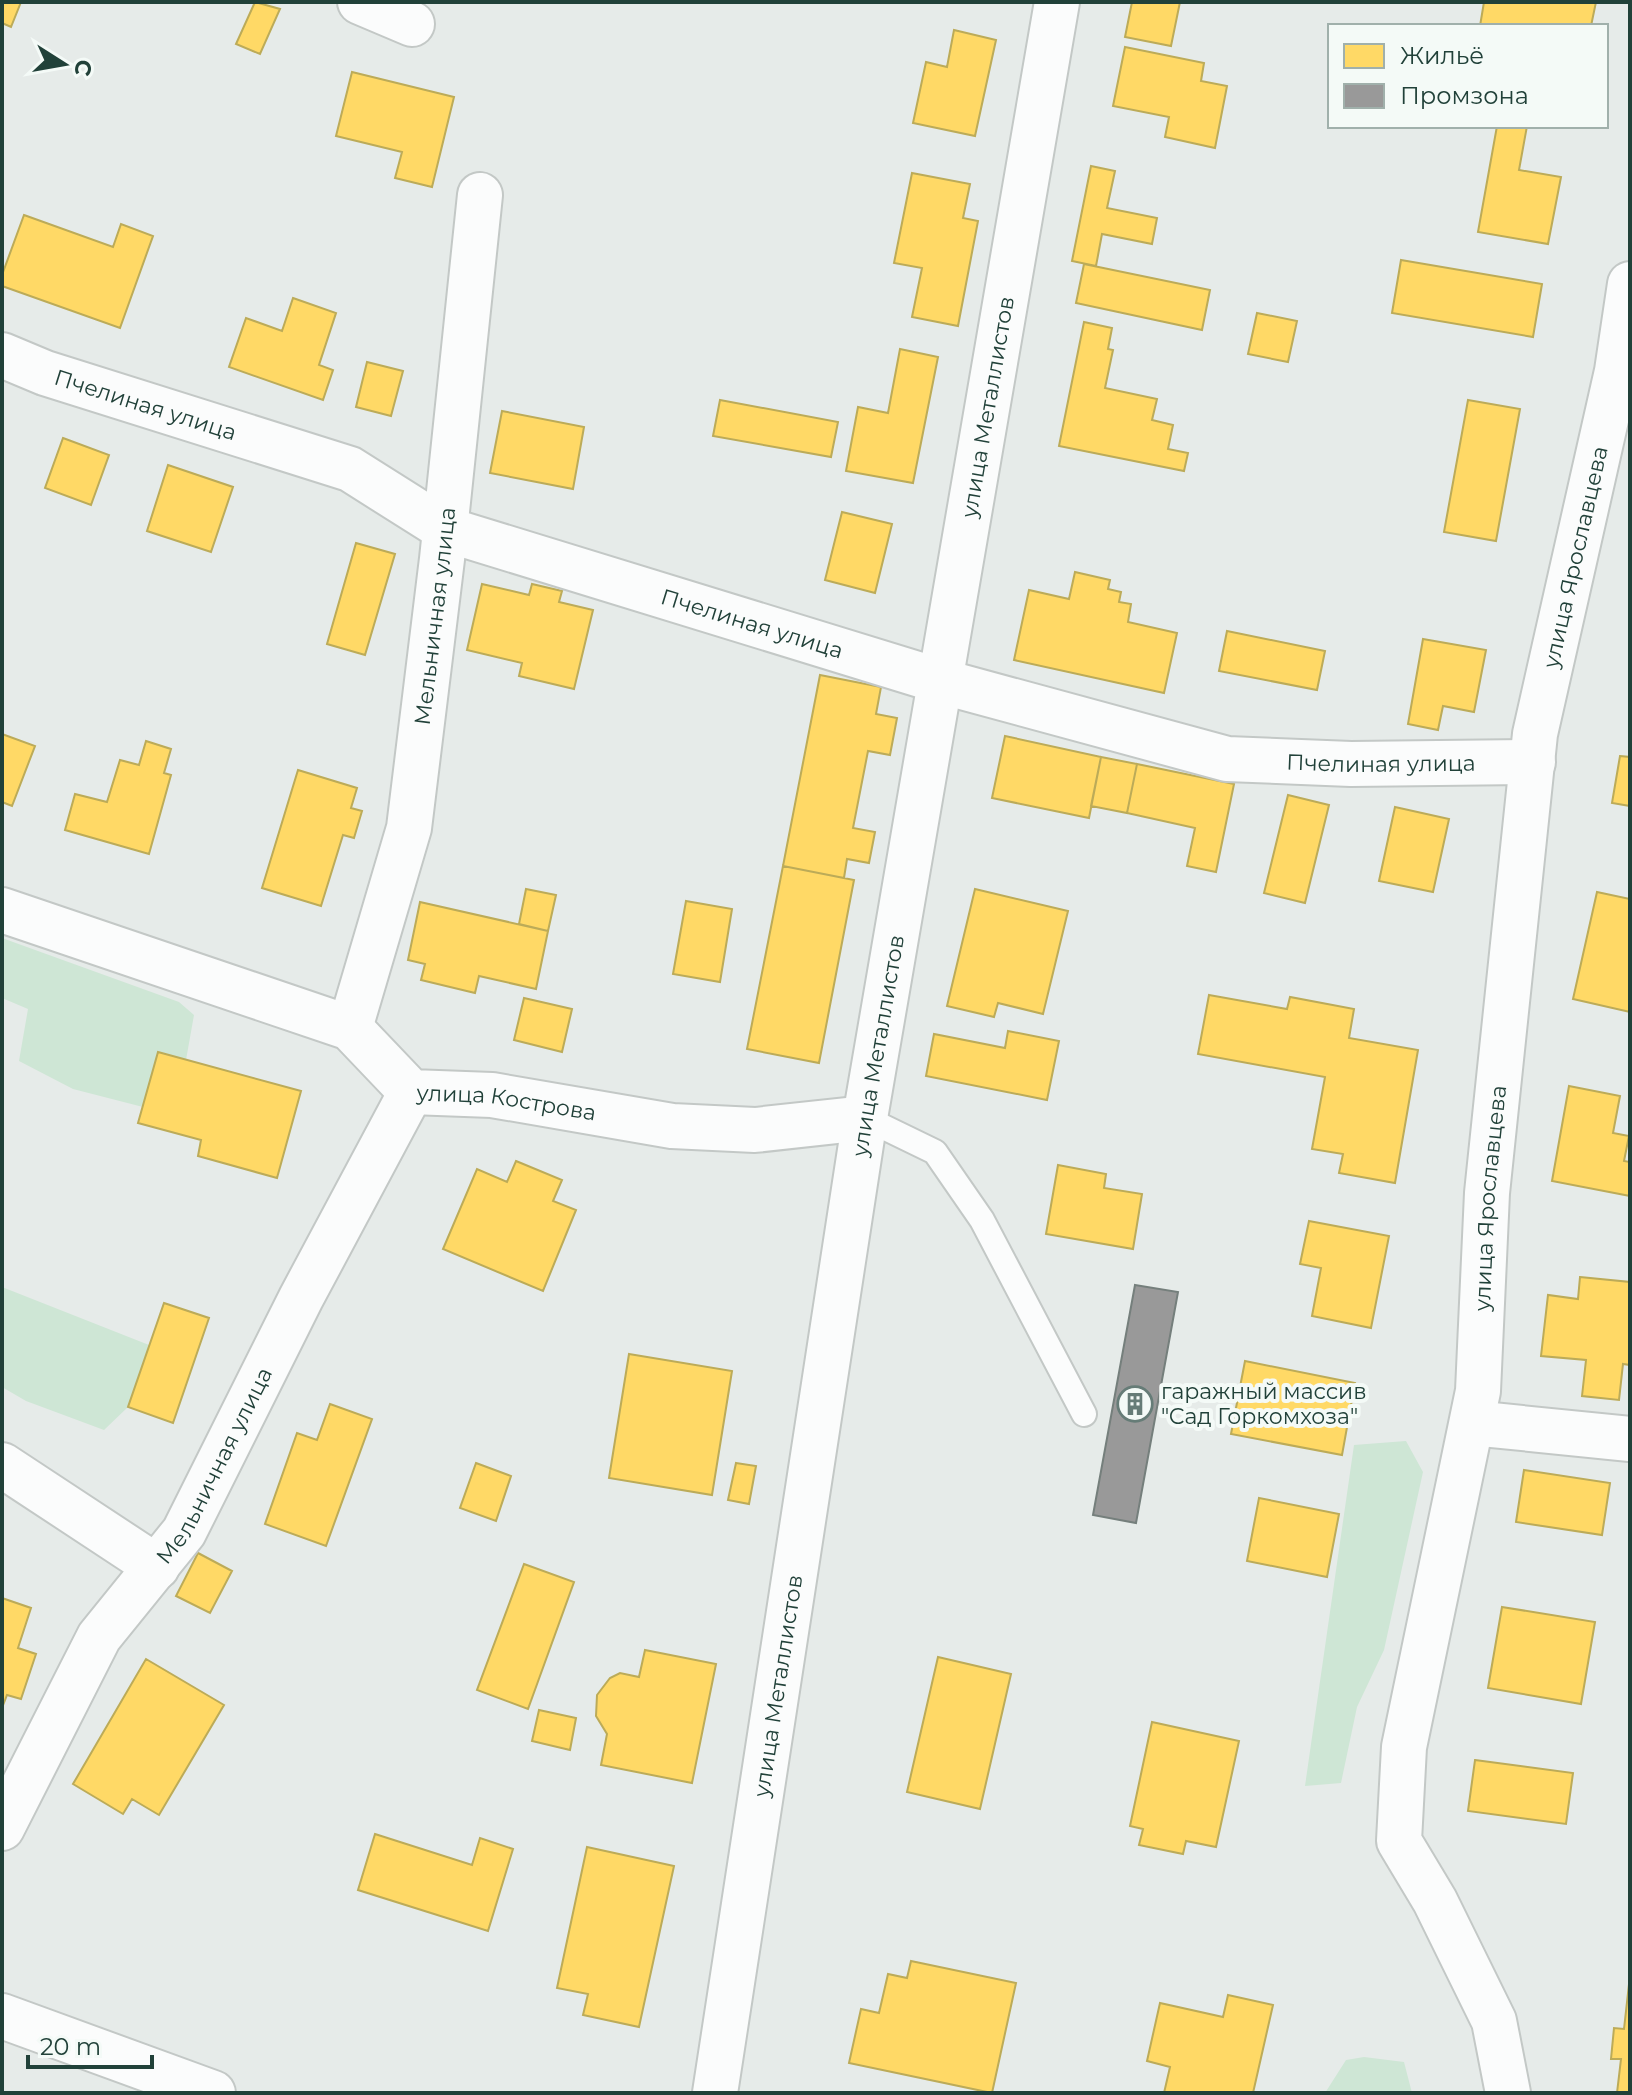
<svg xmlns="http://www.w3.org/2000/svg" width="1632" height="2095" viewBox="0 0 1632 2095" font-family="Montserrat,sans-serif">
<rect width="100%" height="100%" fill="#e6ebe9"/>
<path fill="#cee6d5" d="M 2,938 L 179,1002 L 194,1015 L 186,1060 L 158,1052 L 143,1107 L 73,1089 L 19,1061 L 28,1009 L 2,998 Z
M 2,1287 L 149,1345 L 128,1407 L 104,1430 L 26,1401 L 2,1387 Z
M 1406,1441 L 1423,1472 L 1384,1650 L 1357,1707 L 1341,1783 L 1305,1786 L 1354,1445 Z
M 1364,2057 L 1404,2062 L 1412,2093 L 1325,2093 L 1346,2060 Z"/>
<path fill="#ffd966" stroke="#bcab58" stroke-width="2" d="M 2,2 L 21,2 L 11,27 L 2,23 Z
M 255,2 L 280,9 L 260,54 L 236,44 Z
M 1132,2 L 1180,2 L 1171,46 L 1125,37 Z
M 1484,2 L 1596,2 L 1591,26 L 1480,26 Z
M 954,30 L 996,40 L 975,136 L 913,123 L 926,62 L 947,67 Z
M 1125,47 L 1204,63 L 1201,81 L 1227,86 L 1215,148 L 1165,137 L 1169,117 L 1113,106 Z
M 352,72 L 454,97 L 432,187 L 395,178 L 402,152 L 336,136 Z
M 1497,126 L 1527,126 L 1519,170 L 1561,177 L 1548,244 L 1478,232 Z
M 1091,166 L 1115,171 L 1107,208 L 1157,218 L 1152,244 L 1102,234 L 1096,266 L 1072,261 Z
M 912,173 L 970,184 L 963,218 L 978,221 L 958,326 L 912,317 L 922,268 L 894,263 Z
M 24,215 L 113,247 L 121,224 L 153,236 L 120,328 L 2,286 L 2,275 Z
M 1401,260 L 1542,284 L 1533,337 L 1392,313 Z
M 1084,264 L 1210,290 L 1202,330 L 1076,303 Z
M 293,298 L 336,313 L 319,365 L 333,370 L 323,400 L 229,367 L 246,318 L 282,331 Z
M 1257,313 L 1297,321 L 1288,362 L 1248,354 Z
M 1084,322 L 1112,328 L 1108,349 L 1113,350 L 1105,388 L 1157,399 L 1152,420 L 1173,425 L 1168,449 L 1188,453 L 1184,471 L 1059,446 Z
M 900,349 L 938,357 L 913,483 L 846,471 L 858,407 L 888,413 Z
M 367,362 L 403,371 L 391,416 L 356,407 Z
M 720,400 L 838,422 L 831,457 L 713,436 Z
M 1468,400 L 1520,409 L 1496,541 L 1444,532 Z
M 502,411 L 584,427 L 573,489 L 490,473 Z
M 63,438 L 109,455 L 91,505 L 45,488 Z
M 168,465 L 233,487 L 211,552 L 147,531 Z
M 842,512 L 892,524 L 875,593 L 825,580 Z
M 356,543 L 395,554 L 365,655 L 327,644 Z
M 1075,572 L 1110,580 L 1108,589 L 1121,592 L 1119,602 L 1131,604 L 1128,622 L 1177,633 L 1164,693 L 1014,660 L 1029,590 L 1069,599 Z
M 482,584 L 529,595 L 532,584 L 562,591 L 559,602 L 593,610 L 574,689 L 519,676 L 522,663 L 467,650 Z
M 1227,631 L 1325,651 L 1317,690 L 1219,671 Z
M 1423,639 L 1486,650 L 1474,712 L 1443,706 L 1438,730 L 1408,724 Z
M 820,675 L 881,687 L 876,714 L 897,718 L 890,755 L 868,751 L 853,828 L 875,832 L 869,863 L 847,859 L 844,878 L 783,866 Z
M 2,734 L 35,746 L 12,806 L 2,802 Z
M 1005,736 L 1101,757 L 1089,818 L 992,798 Z
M 146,741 L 171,749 L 164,773 L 171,775 L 149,854 L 65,830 L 75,794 L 107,802 L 120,760 L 139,765 Z
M 1620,756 L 1630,757 L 1630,806 L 1612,803 Z
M 1101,757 L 1137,764 L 1127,813 L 1091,806 Z
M 1137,764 L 1234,784 L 1216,872 L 1187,866 L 1195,828 L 1127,813 Z
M 298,770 L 357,788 L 351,808 L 362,811 L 354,838 L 343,835 L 321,906 L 262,888 Z
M 1288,795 L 1329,805 L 1305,903 L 1264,893 Z
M 1395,807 L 1449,819 L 1433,892 L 1379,881 Z
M 783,866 L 854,880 L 819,1063 L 747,1049 Z
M 526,889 L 556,895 L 548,931 L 519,924 Z
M 975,889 L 1068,911 L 1043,1014 L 998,1003 L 994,1017 L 947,1006 Z
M 1597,892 L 1630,899 L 1630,1012 L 1573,999 Z
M 686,901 L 732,909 L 720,982 L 673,974 Z
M 420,902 L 548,931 L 536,989 L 479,976 L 475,993 L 421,980 L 425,964 L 408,960 Z
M 1209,995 L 1287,1009 L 1290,997 L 1354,1009 L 1349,1038 L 1418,1050 L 1395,1183 L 1339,1173 L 1343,1154 L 1312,1149 L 1325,1077 L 1198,1054 Z
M 524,998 L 572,1009 L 562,1052 L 514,1040 Z
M 1008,1031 L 1059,1041 L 1047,1100 L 926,1076 L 934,1034 L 1005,1048 Z
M 158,1052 L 301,1091 L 277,1178 L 198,1156 L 201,1140 L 138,1123 Z
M 1569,1086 L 1620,1096 L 1613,1133 L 1629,1136 L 1624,1161 L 1630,1162 L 1630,1196 L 1552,1181 Z
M 516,1161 L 562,1180 L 553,1201 L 576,1210 L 543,1291 L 443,1249 L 477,1169 L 507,1182 Z
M 1058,1165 L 1106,1174 L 1104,1188 L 1142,1194 L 1133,1249 L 1046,1234 Z
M 1309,1221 L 1389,1236 L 1371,1328 L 1312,1316 L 1321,1268 L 1300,1264 Z
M 1580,1277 L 1630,1282 L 1630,1365 L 1623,1364 L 1619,1400 L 1582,1396 L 1586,1360 L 1541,1356 L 1548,1295 L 1578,1299 Z
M 164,1303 L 209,1318 L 173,1423 L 128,1407 Z
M 629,1354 L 732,1371 L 712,1495 L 609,1478 Z
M 1245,1361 L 1355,1383 L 1342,1455 L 1231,1434 Z
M 330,1404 L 372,1419 L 326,1546 L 265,1524 L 297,1433 L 317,1440 Z
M 476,1463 L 511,1476 L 496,1521 L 460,1508 Z
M 736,1463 L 756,1466 L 749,1504 L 728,1500 Z
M 1524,1470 L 1610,1483 L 1602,1535 L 1516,1522 Z
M 1259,1498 L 1339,1514 L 1327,1577 L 1247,1561 Z
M 198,1553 L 232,1571 L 210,1613 L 176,1596 Z
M 524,1564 L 574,1582 L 528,1709 L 477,1690 Z
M 2,1598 L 31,1608 L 18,1648 L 36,1654 L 21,1699 L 7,1695 L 2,1708 Z
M 1502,1607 L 1595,1622 L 1581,1704 L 1488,1688 Z
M 645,1650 L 716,1664 L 692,1783 L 601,1765 L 607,1734 L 596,1716 L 597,1695 L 610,1678 L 620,1673 L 639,1677 Z
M 938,1657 L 1011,1674 L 980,1809 L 907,1792 Z
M 146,1659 L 224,1705 L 159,1815 L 132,1799 L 123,1814 L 73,1784 Z
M 539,1710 L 576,1718 L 570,1750 L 532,1741 Z
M 1152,1722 L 1239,1741 L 1216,1847 L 1186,1841 L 1183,1854 L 1139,1845 L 1143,1829 L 1130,1826 Z
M 1475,1760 L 1573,1773 L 1566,1824 L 1468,1811 Z
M 375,1834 L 472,1865 L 480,1838 L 513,1849 L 488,1931 L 358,1890 Z
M 587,1847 L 674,1866 L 639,2027 L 583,2015 L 588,1994 L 557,1988 Z
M 911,1961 L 1016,1983 L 992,2093 L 849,2063 L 861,2009 L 879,2013 L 888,1974 L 907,1978 Z
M 1629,1984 L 1630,2093 L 1617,2093 L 1621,2059 L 1611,2059 L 1614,2028 L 1624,2029 Z
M 1228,1995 L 1273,2005 L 1253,2093 L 1164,2093 L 1170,2067 L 1147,2061 L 1160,2003 L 1223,2017 Z"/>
<path fill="#999" stroke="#757f7c" stroke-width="2" d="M 1135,1285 L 1178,1292 L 1136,1523 L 1093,1515 Z"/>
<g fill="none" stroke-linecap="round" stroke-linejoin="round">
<defs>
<path id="service" d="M 865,1118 L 935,1152 L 982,1220 L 1084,1414"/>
<g id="minor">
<path d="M 360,2 L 412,24"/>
<path id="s1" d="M 2,355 L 45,373 L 350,469 L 445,529 L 940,681 L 1227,759 L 1351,764 L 1533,762"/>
<path id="s2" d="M 2,910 L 350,1028 L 411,1092 L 492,1095 L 672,1126 L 755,1130 L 865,1118"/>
<path id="s3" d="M 350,1028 L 409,828 L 442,559 L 480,195"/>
<path d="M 1472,1423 L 1630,1439"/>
<path d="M 2,1465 L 157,1567"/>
<path id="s4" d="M 2,1828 L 99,1637 L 184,1532 L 301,1298 L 411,1092"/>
<path id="s5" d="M 1508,2093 L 1494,2021 L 1435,1901 L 1399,1841 L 1404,1747 L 1478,1391 L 1487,1193 L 1535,734 L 1617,371 L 1630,284"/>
</g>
<g id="tertiary">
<path d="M 2,2016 L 213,2093"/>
<path id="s6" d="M 715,2093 L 865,1118 L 1057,2"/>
</g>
</defs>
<use href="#service" stroke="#c3c8c6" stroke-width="28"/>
<use href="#minor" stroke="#c3c8c6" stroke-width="48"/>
<use href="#tertiary" stroke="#c3c8c6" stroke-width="48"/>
<use href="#service" stroke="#fbfcfc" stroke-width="24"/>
<use href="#minor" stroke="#fbfcfc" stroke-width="44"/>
<use href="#tertiary" stroke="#fbfcfc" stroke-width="44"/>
</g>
<defs>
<symbol id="building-ring" viewBox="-11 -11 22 22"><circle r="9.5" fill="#f4faf7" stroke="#667c77" stroke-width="1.5"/><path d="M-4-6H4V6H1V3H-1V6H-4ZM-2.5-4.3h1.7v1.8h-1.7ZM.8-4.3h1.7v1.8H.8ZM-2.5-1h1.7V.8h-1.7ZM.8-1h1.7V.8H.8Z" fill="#667c77"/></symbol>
</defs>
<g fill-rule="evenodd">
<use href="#building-ring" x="1115" y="1384" width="40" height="40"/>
</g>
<g text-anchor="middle" stroke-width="8" stroke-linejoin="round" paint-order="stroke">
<g font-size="22" fill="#214139" stroke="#f4faf7">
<text dy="8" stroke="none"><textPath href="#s1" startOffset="152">Пчелиная улица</textPath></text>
<text dy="8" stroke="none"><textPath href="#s6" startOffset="1708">улица Металлистов</textPath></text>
<text dy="8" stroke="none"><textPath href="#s5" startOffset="1576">улица Ярославцева</textPath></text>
<text dy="8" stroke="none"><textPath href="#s3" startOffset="422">Мельничная улица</textPath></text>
<text dy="8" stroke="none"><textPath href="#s1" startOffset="800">Пчелиная улица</textPath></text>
<text dy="8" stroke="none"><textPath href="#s1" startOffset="1448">Пчелиная улица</textPath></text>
<text dy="8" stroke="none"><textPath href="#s6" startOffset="1060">улица Металлистов</textPath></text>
<text dy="8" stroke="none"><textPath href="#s2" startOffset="552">улица Кострова</textPath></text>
<text dy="8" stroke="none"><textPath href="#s5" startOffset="928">улица Ярославцева</textPath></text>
<text dy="8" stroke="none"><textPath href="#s4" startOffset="422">Мельничная улица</textPath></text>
<text dy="8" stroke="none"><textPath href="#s6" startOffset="412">улица Металлистов</textPath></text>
</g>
<g font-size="22" fill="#214139" stroke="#f4faf7" text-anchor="start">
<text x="1161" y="1399">гаражный массив<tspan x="1161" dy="25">"Сад Горкомхоза"</tspan></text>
</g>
</g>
<rect width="1632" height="2095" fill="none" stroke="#214139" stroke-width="8"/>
<rect x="1328" y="24" width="280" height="104" fill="#f4faf7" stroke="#a0b0ab" stroke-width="2"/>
<rect x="1344" y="44" width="40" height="24" fill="#ffd966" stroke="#a0b0ab" stroke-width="2"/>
<text x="1400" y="64" font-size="24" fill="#214139">Жильё</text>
<rect x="1344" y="84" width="40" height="24" fill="#999999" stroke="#a0b0ab" stroke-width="2"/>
<text x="1400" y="104" font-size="24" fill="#214139">Промзона</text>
<g transform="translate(64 64) rotate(101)" stroke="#f4faf7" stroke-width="6" paint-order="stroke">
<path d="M0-6L14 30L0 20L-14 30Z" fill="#214139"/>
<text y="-12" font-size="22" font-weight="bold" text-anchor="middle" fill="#214139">С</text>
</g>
<path d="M28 2055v12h124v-12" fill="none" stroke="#214139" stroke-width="4"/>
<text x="40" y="2055" font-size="24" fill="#214139" stroke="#f4faf7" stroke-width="6" paint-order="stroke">20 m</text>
</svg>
